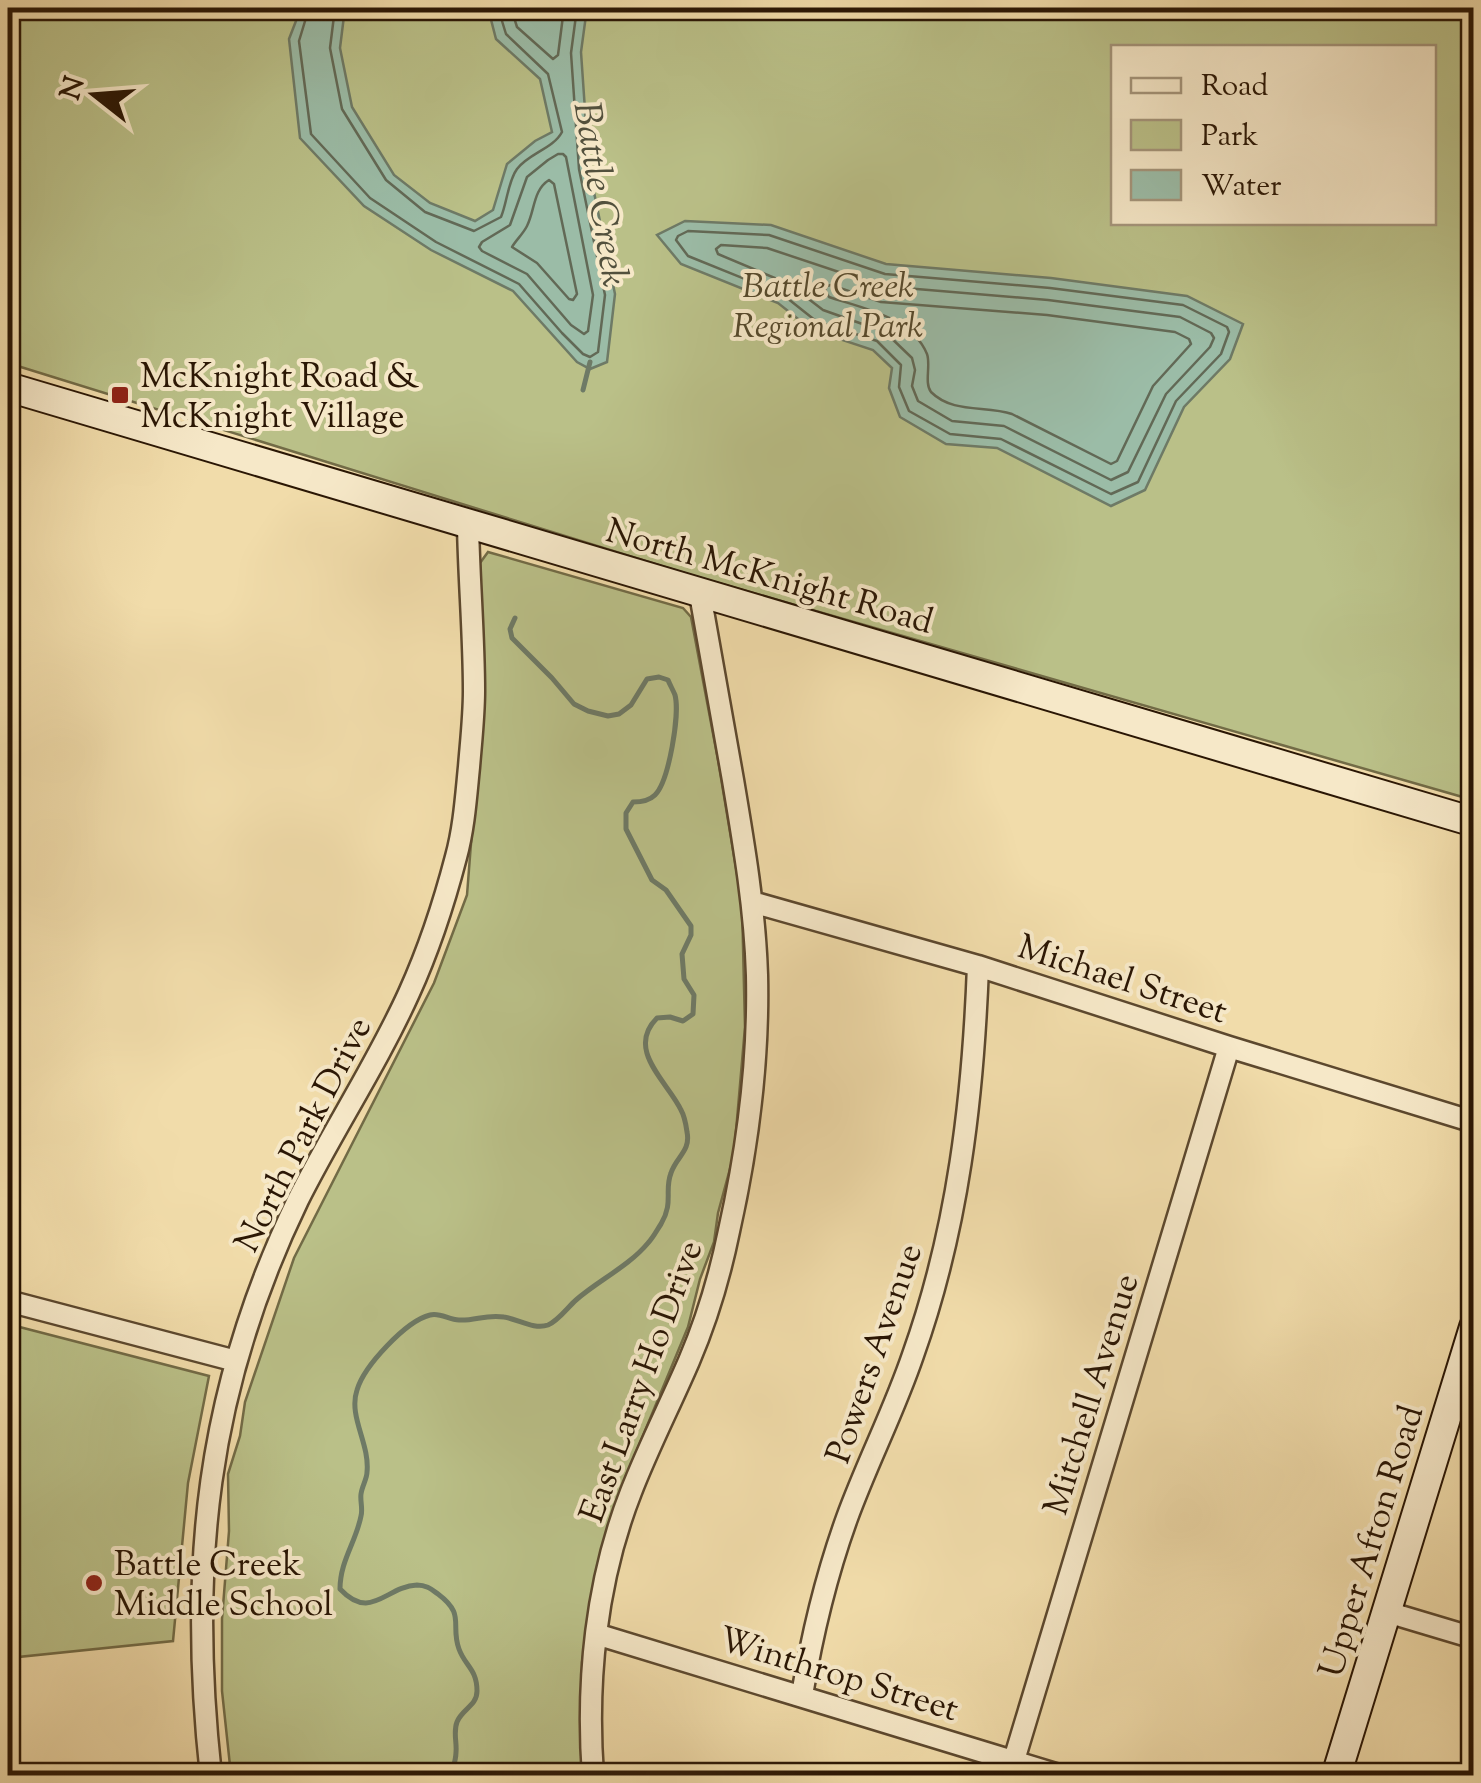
<svg xmlns="http://www.w3.org/2000/svg" width="1481" height="1783" viewBox="0 0 1481 1783" font-family="'Sorts Mill Goudy',serif">
<rect width="100%" height="100%" fill="#f1dcaa"/>
<filter id="stains"><feTurbulence type="fractalNoise" baseFrequency=".002" numOctaves="4"/><feColorMatrix values="0 0 0 0 .2 0 0 0 0 .09 0 0 0 0 .02 0 0 0 .5 -.17"/></filter>
<radialGradient id="worn" r=".72"><stop offset=".6" stop-color="#630" stop-opacity="0"/><stop offset="1" stop-color="#630" stop-opacity=".3"/></radialGradient>
<path fill="#bac088" stroke="#726b46" stroke-width="2.5" fill-rule="evenodd" d="M 8,8 L 1473,8 L 1473,800 L 694,576 L 8,363 ZM 1114,48 L 1434,48 L 1434,222 L 1114,222 Z
M 488,552 L 683,608 L 691,617 L 718,760 L 742,904 L 745,1027 L 734,1154 L 718,1213 L 714,1242 L 700,1279 L 688,1327 L 628,1472 L 599,1563 L 582,1662 L 583,1775 L 231,1775 L 222,1691 L 222,1619 L 229,1531 L 228,1474 L 240,1436 L 245,1402 L 294,1258 L 434,983 L 467,895 L 484,676 L 480,563 Z
M 8,1324 L 209,1376 L 188,1483 L 173,1641 L 8,1658 Z"/>
<path fill="#9bbca7" stroke="#6e7a66" stroke-width="2.5" d="M 301,8 L 345,8 L 340,48 L 352,107 L 394,175 L 430,203 L 475,221 L 493,210 L 507,164 L 535,141 L 552,132 L 540,79 L 496,39 L 488,8 L 587,8 L 581,52 L 589,168 L 615,294 L 607,362 L 590,369 L 577,362 L 513,291 L 431,250 L 364,206 L 300,138 L 289,39 Z
M 685,221 L 771,225 L 886,264 L 1051,278 L 1187,296 L 1243,324 L 1230,359 L 1184,407 L 1145,490 L 1111,506 L 997,448 L 946,444 L 900,417 L 889,388 L 892,368 L 873,350 L 812,330 L 778,303 L 681,264 L 657,235 Z"/>
<g fill="none" stroke-linecap="round" stroke-linejoin="round">
<path stroke="#626956" stroke-width="2.5" d="M 309,8 L 299,41 L 311,134 L 370,198 L 436,242 L 519,284 L 562,333 L 583,354 L 590,357 L 598,352 L 605,295 L 579,169 L 571,53 L 577,8
M 335,8 L 330,48 L 342,109 L 386,180 L 425,212 L 474,231 L 501,217 C 507,203 508,181 517,169 C 529,153 553,149 562,132 L 548,74 L 506,34 L 498,8
M 511,8 L 517,27 L 553,59 L 558,55 L 564,8
M 558,154 L 563,154 L 566,157 L 593,295 L 588,331 L 584,334 L 571,325 L 527,274 L 482,251 L 479,247 L 482,242 L 510,225 L 527,177 L 548,160 Z
M 549,180 L 554,184 L 577,294 L 573,300 L 569,299 L 537,263 L 512,247 C 516,240 523,234 527,226 C 535,210 533,190 549,180 Z
M 688,231 L 769,235 L 885,274 L 1050,288 L 1183,305 L 1227,327 L 1229,332 L 1221,354 L 1176,401 L 1138,482 L 1111,494 L 1001,439 L 950,434 L 909,411 L 899,387 L 901,365 L 877,341 L 816,321 L 782,294 L 688,256 L 676,240 L 678,236 Z
M 721,245 L 767,248 L 881,286 L 1048,300 L 1180,317 L 1211,333 L 1214,338 L 1210,347 L 1166,394 L 1128,472 L 1111,480 L 1004,426 L 952,421 L 918,401 L 912,386 L 915,370 L 912,358 L 885,332 L 823,310 L 789,284 L 718,254 L 716,249 Z
M 831,285 L 881,302 L 1047,315 L 1175,332 L 1189,339 L 1191,344 L 1153,386 L 1117,461 L 1111,464 L 1012,414 C 986,405 953,414 931,392 C 924,383 931,365 927,354 C 912,317 862,308 829,297 L 825,290 L 827,286 Z"/>
<path stroke="#6e7a66" stroke-width="5" d="M 583,390 L 590,362
M 451,1776 C 453,1768 456,1760 456,1752 C 457,1742 453,1732 457,1722 C 462,1709 477,1706 477,1691 C 477,1669 465,1666 459,1649 C 450,1624 466,1615 438,1594 C 431,1589 426,1585 417,1585 C 386,1586 371,1622 340,1589 C 340,1561 356,1542 361,1516 C 363,1509 360,1501 361,1494 C 362,1486 367,1479 367,1472 C 370,1444 348,1416 357,1390 C 364,1366 406,1321 430,1315 C 440,1312 449,1320 459,1320 C 475,1321 486,1314 504,1317 C 518,1319 534,1330 548,1325 C 558,1321 568,1307 576,1300 C 599,1280 629,1266 648,1243 C 653,1238 657,1230 661,1224 C 674,1202 664,1191 671,1173 C 676,1157 691,1151 687,1132 C 686,1125 685,1117 681,1110 C 668,1082 625,1050 657,1018 L 670,1017 L 683,1021 L 693,1014 L 694,995 L 684,979 L 682,954 L 691,935 L 691,926 L 666,890 L 652,880 L 626,829 L 626,813 L 633,802 C 641,802 649,801 655,795 C 669,781 680,714 675,695 C 673,690 670,685 668,680 L 659,677 L 647,679 L 631,705 L 619,714 L 608,716 L 588,711 L 574,704 L 552,678 L 512,638 L 510,629 L 515,618"/>
<defs>
<path id="street" d="M 752,902 L 978,966 L 1229,1047 L 1474,1122
M 8,1301 L 236,1361
M 1387,1612 L 1474,1638
M 596,1634 L 1062,1776
M 802,1695 C 812,1635 826,1576 847,1518 C 867,1463 894,1411 913,1355 C 958,1229 973,1099 978,966
M 1014,1760 L 1229,1047
M 211,1776 C 188,1568 206,1390 298,1200 C 333,1130 377,1064 409,993 C 429,949 444,903 456,857 C 464,828 466,797 469,767 C 471,742 474,716 474,691 C 474,636 469,580 468,525
M 593,1776 C 586,1681 596,1581 631,1492 C 648,1448 670,1405 689,1361 C 707,1319 720,1275 729,1231 C 748,1146 759,1062 757,975 C 755,910 744,845 733,780 C 722,718 711,656 700,594"/>
<path id="secondary" d="M 8,387 L 1474,822
M 1336,1776 L 1474,1327"/>
</defs>
<use href="#street" stroke="#5c482e" stroke-width="25"/>
<use href="#secondary" stroke="#2a1604" stroke-width="32"/>
<use href="#street" stroke="#f6e8c8" stroke-width="20"/>
<use href="#secondary" stroke="#f6e8c8" stroke-width="28"/>
</g>
<g fill="#8f2418" stroke="#f6e8c8" stroke-width="4">
<rect x="110" y="385" width="20" height="20" rx="5"/>
<circle cx="94" cy="1583" r="10"/>
</g>
<g text-anchor="middle" stroke-width="8" stroke-linejoin="round" paint-order="stroke">
<g font-size="35" font-style="italic" fill="#55492c" stroke="#f6e8c8">
<text x="828" y="297">Battle Creek<tspan x="828" dy="40">Regional Park</tspan></text>
</g>
<g font-size="35" fill="#2a1604" stroke="#f6e8c8" text-anchor="start">
<text x="140" y="387">McKnight Road &amp;<tspan x="140" dy="40">McKnight Village</tspan></text>
<text x="114" y="1575">Battle Creek<tspan x="114" dy="40">Middle School</tspan></text>
</g>
<g font-size="35" fill="#2a1604" stroke="#f6e8c8">
<text transform="translate(770 575) rotate(16)" y="12">North McKnight Road</text>
<text transform="translate(1123 978) rotate(18)" y="12">Michael Street</text>
<text transform="translate(302 1134) rotate(-63)" y="12">North Park Drive</text>
<text transform="translate(873 1353) rotate(-71)" y="12">Powers Avenue</text>
<text transform="translate(640 1381) rotate(-70)" y="12">East Larry Ho Drive</text>
<text transform="translate(1090 1394) rotate(-73)" y="12">Mitchell Avenue</text>
<text transform="translate(1370 1541) rotate(-73)" y="12">Upper Afton Road</text>
<text transform="translate(839 1673) rotate(17)" y="12">Winthrop Street</text>
</g>
<g font-size="38" font-style="italic" fill="#52503d" stroke="#f6e8c8">
<text transform="translate(602 194) rotate(81)" y="13">Battle Creek</text>
</g>
</g>
<rect width="1481" height="1783" fill="none" stroke="#f1dcaa" stroke-width="40"/>
<rect x="10" y="10" width="1461" height="1763" fill="none" stroke="#2a1604" stroke-width="5"/>
<rect x="20" y="20" width="1441" height="1743" fill="none" stroke="#2a1604" stroke-width="2.5"/>
<rect x="1111" y="45" width="325" height="180" fill="#f6e8c8" stroke="#a4947a" stroke-width="2.5"/>
<rect x="1131" y="78" width="50" height="15" fill="#f6e8c8" stroke="#a4947a" stroke-width="2.5"/>
<text x="1201" y="95" font-size="30" fill="#2a1604">Road</text>
<rect x="1131" y="120" width="50" height="30" fill="#bac088" stroke="#a4947a" stroke-width="2.5"/>
<text x="1201" y="145" font-size="30" fill="#2a1604">Park</text>
<rect x="1131" y="170" width="50" height="30" fill="#9bbca7" stroke="#a4947a" stroke-width="2.5"/>
<text x="1201" y="195" font-size="30" fill="#2a1604">Water</text>
<g transform="translate(95 95) rotate(287)" stroke="#f6e8c8" stroke-width="8" paint-order="stroke">
<path d="M0-8L18 38L0 25L-18 38Z" fill="#2a1604"/>
<text y="-15" font-size="28" font-weight="bold" text-anchor="middle" fill="#2a1604">N</text>
</g>
<rect width="100%" height="100%" filter="url(#stains)"/>
<rect width="100%" height="100%" fill="url(#worn)"/>
</svg>
